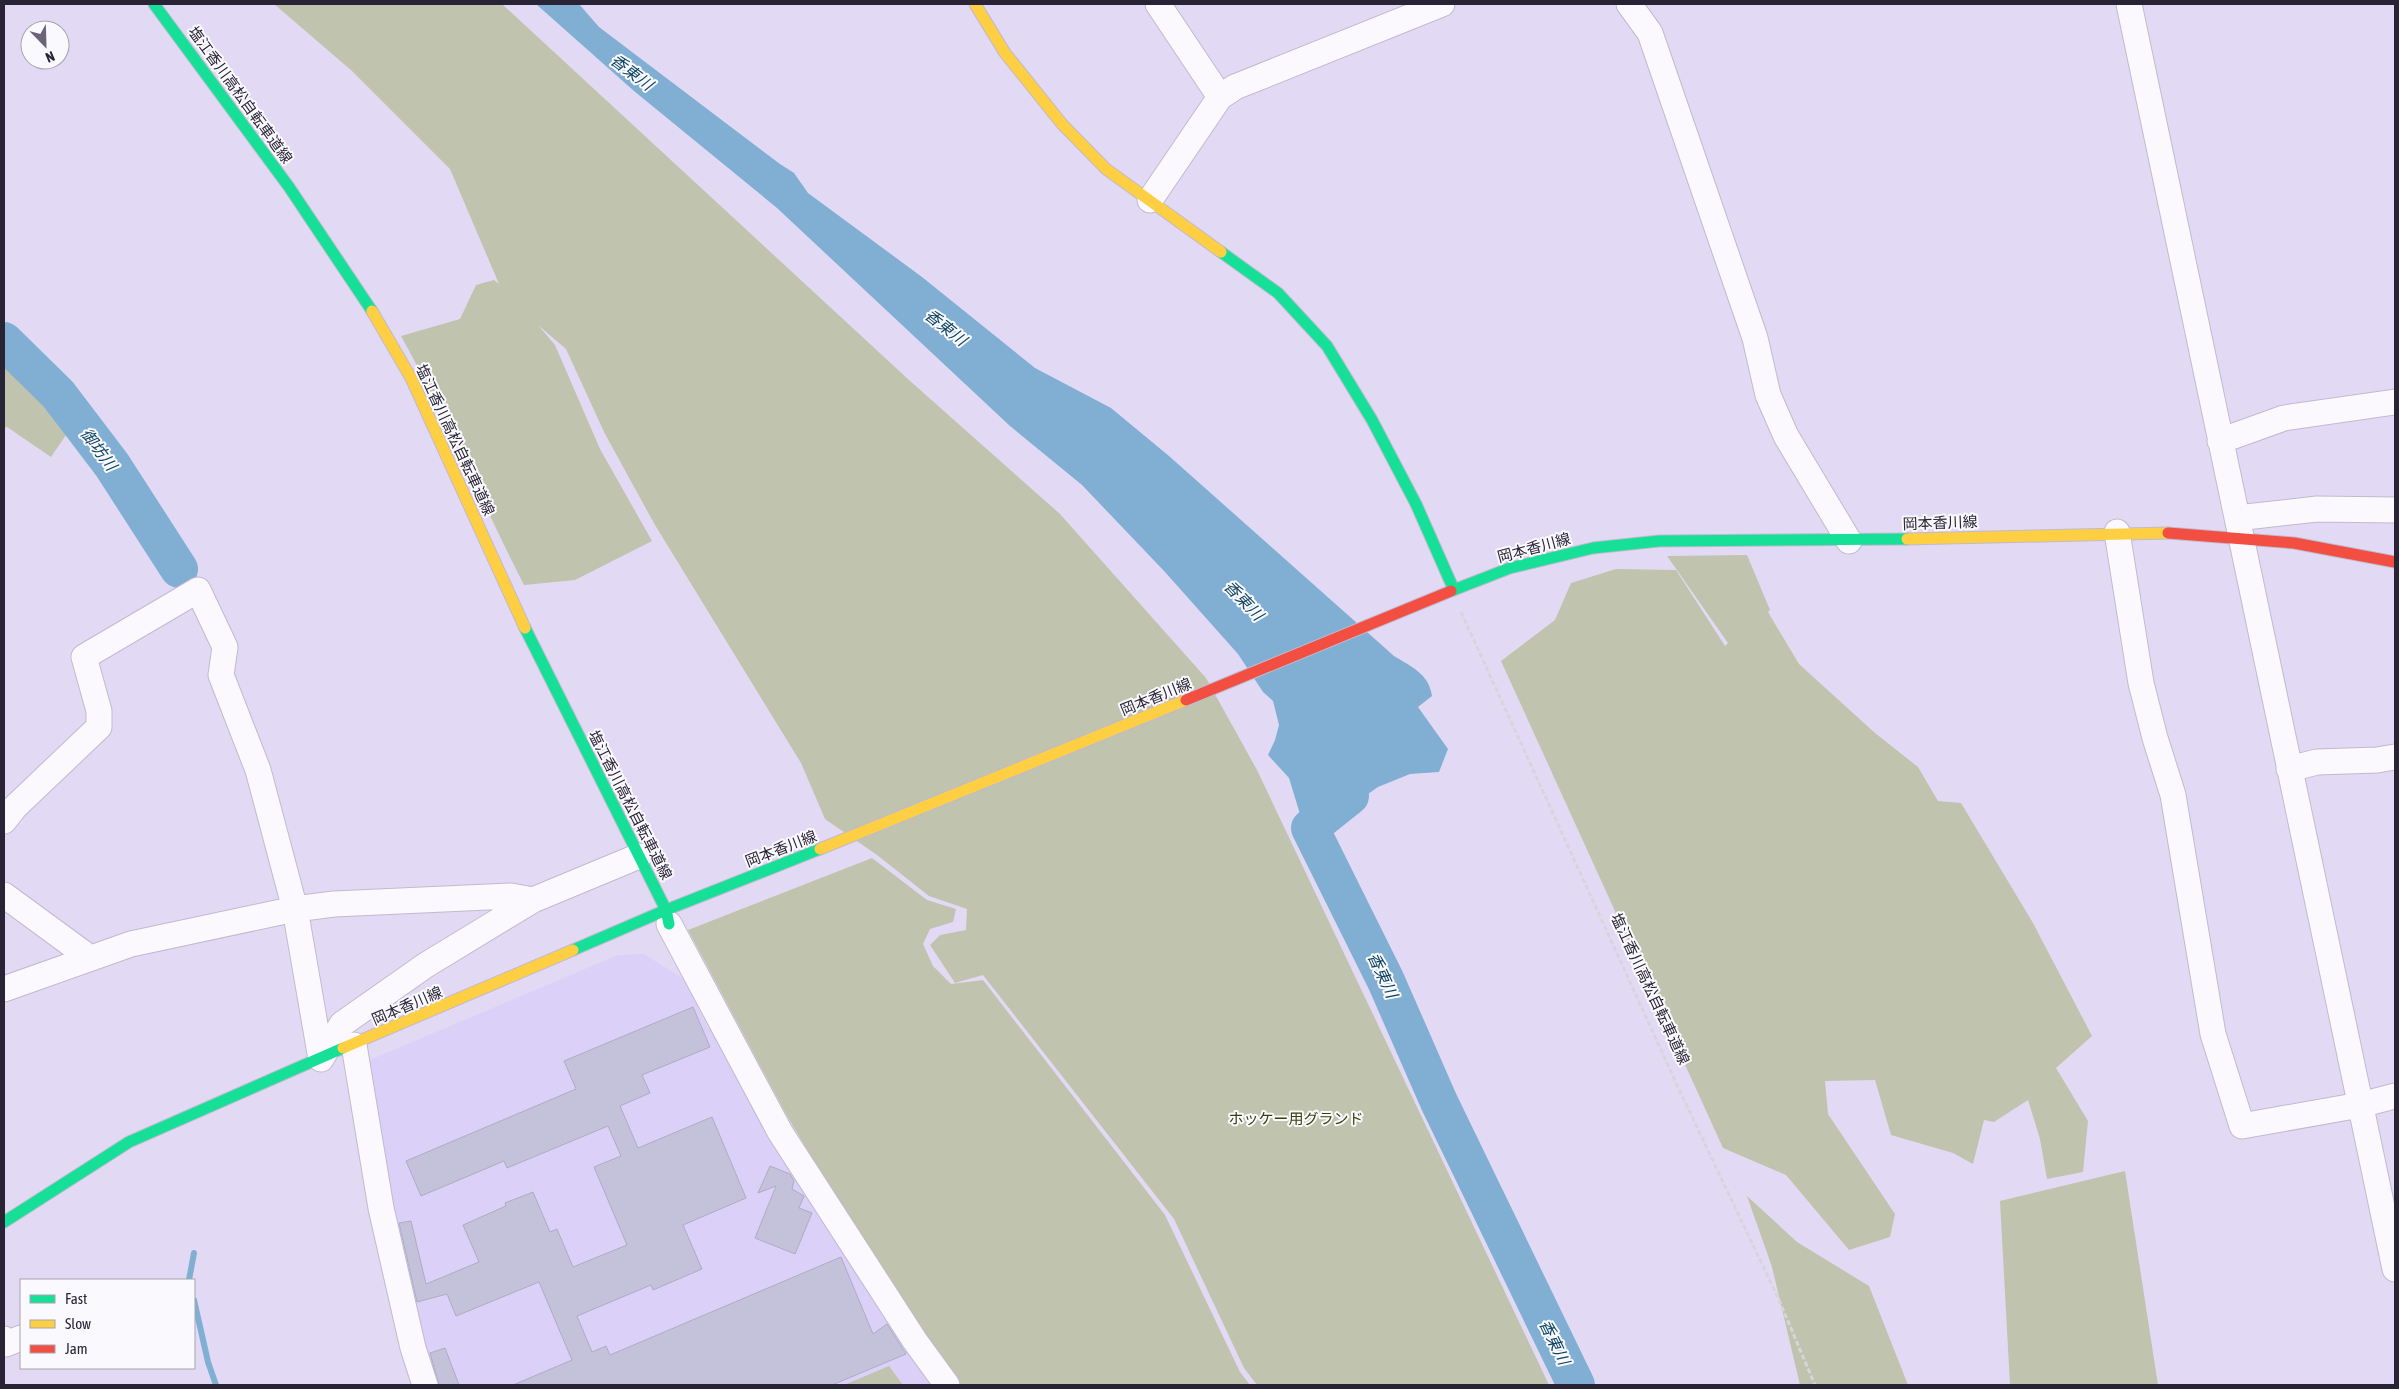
<svg xmlns="http://www.w3.org/2000/svg" width="2399" height="1389" viewBox="0 0 2399 1389" font-family="'Asap Condensed','Noto Sans JP',sans-serif">
<rect width="100%" height="100%" fill="#e2daf4"/>
<path fill="#dbd0f8" d="M 644,954 L 684,979 L 708,1028 L 728,1045 L 937,1385 L 435,1385 L 389,1220 L 365,1062 L 618,955 Z"/>
<path fill="#c0c3ad" d="M 274,4 L 502,4 L 909,380 L 1060,514 L 1206,678 L 1257,770 L 1549,1385 L 1257,1385 L 1244,1368 L 1174,1219 L 983,975 L 955,983 L 930,945 L 940,935 L 966,930 L 967,909 L 929,896 L 877,855 L 825,819 L 801,763 L 655,525 L 605,434 L 566,349 L 538,325 L 555,345 L 600,449 L 652,541 L 575,580 L 524,585 C 482,503 446,417 401,336 L 460,319 L 476,285 L 494,280 L 499,284 L 450,169 L 352,71 Z
M 4,352 L 55,404 L 66,435 L 51,457 L 7,427 L 4,428 Z
M 1747,555 L 1770,610 L 1768,612 L 1799,664 L 1875,733 L 1918,767 L 1938,801 L 1961,803 L 2033,923 L 2092,1036 L 2056,1068 L 2088,1121 L 2083,1172 L 2047,1179 L 2040,1139 L 2028,1100 L 1994,1122 L 1984,1120 L 1973,1164 L 1953,1153 L 1891,1135 L 1875,1080 L 1825,1081 L 1828,1114 L 1895,1214 L 1890,1237 L 1849,1250 L 1786,1175 L 1723,1148 L 1501,661 L 1555,620 L 1571,583 L 1616,569 L 1676,570 L 1725,646 L 1728,643 L 1667,556 Z
M 872,858 L 927,900 L 956,909 L 953,922 L 930,929 L 923,944 L 933,966 L 951,984 L 983,980 L 1165,1215 L 1240,1372 L 1250,1385 L 956,1385 L 919,1336 L 787,1116 L 688,930 Z
M 2125,1171 L 2158,1385 L 2010,1385 L 2000,1201 Z
M 1747,1196 L 1797,1242 L 1869,1286 L 1908,1385 L 1800,1385 L 1772,1267 Z
M 889,1366 L 903,1385 L 844,1385 Z"/>
<path fill="#81afd3" d="M 536,4 L 579,4 L 599,27 L 780,164 L 794,173 L 808,193 L 922,277 L 1035,368 L 1111,408 L 1169,456 L 1394,656 C 1412,667 1429,674 1432,696 L 1418,707 L 1448,749 L 1439,772 L 1410,774 L 1378,787 L 1334,818 L 1310,828 L 1303,824 L 1289,778 L 1268,755 L 1275,740 L 1279,725 L 1273,701 L 1263,692 L 1238,654 L 1165,572 L 1082,485 L 1010,426 L 777,208 L 634,91 Z"/>
<g fill="none" stroke-linecap="round" stroke-linejoin="round">
<path stroke="#81afd3" stroke-width="6" d="M 189,1280 L 194,1253
M 194,1300 L 208,1362 L 216,1385"/>
<path stroke="#81afd3" stroke-width="38" d="M 4,341 L 58,394 L 112,465 L 179,569
M 1350,796 L 1310,828 L 1386,981 L 1439,1102 L 1576,1385"/>
</g>
<path fill="#c4c2da" stroke="#aeacc0" d="M 693,1007 L 710,1047 L 642,1075 L 650,1093 L 620,1106 L 638,1148 L 712,1117 L 746,1198 L 683,1225 L 702,1269 L 653,1290 L 651,1285 L 577,1316 L 592,1352 L 606,1346 L 610,1355 L 841,1257 L 873,1334 L 887,1324 L 906,1354 L 832,1385 L 513,1385 L 572,1360 L 539,1282 L 456,1316 L 447,1294 L 417,1302 L 399,1223 L 411,1221 L 426,1284 L 479,1262 L 463,1225 L 506,1206 L 505,1203 L 533,1192 L 550,1232 L 557,1229 L 573,1267 L 627,1245 L 594,1167 L 621,1156 L 608,1126 L 507,1168 L 504,1161 L 421,1196 L 406,1161 L 576,1089 L 564,1061 Z
M 770,1166 L 790,1174 L 794,1181 L 792,1189 L 804,1196 L 799,1208 L 812,1213 L 795,1254 L 755,1238 L 776,1186 L 758,1193 Z
M 445,1348 L 459,1385 L 439,1385 L 430,1353 Z"/>
<g fill="none" stroke-linecap="round" stroke-linejoin="round">
<defs>
<path id="street" d="M 1158,4 L 1220,97
M 1629,4 L 1650,33 L 1755,338 L 1768,395 L 1786,436 L 1849,541
M 2129,4 L 2395,1269
M 1150,200 L 1220,97 L 1235,87 L 1442,4
M 2220,441 L 2284,418 L 2395,402
M 2237,518 L 2317,509 L 2395,510
M 2117,532 L 2141,683 L 2155,738 L 2173,795 L 2213,1034 L 2242,1126 L 2360,1105 L 2395,1096
M 2289,769 L 2317,762 L 2377,760 L 2395,757
M 4,821 L 15,807 L 99,727 L 99,711 L 84,657 L 198,590 L 225,647 L 221,675 L 258,770 L 295,909 L 321,1059
M 4,895 L 90,958
M 669,924 L 780,1132 L 915,1341 L 947,1385
M 4,989 L 131,944 L 295,909 L 334,904 L 511,896 L 533,900
M 354,1045 L 381,1208 L 413,1348 L 425,1385
M 321,1059 L 342,1024 L 426,965 L 533,900 L 639,856
M 4,1339 L 6,1344 L 21,1338"/>
<path id="fast" d="M 154,4 L 289,187 L 372,311
M 1221,252 L 1278,293 L 1327,346 L 1372,420 L 1416,504 L 1454,590
M 1451,591 L 1510,568 L 1593,548 L 1659,541 L 1907,539
M 525,628 L 666,910 L 669,924
M 573,950 L 666,910 L 820,849
M 4,1222 L 129,1142 L 343,1048"/>
<path id="slow" d="M 975,4 L 1005,53 L 1062,124 L 1106,169 L 1221,252
M 372,311 L 411,378 L 525,628
M 1907,539 L 2168,533
M 820,849 L 1186,700
M 343,1048 L 573,950"/>
<path id="jam" d="M 2168,533 L 2294,543 L 2395,562
M 1186,700 L 1451,591"/>
</defs>
<use href="#street" stroke="#c0bacf" stroke-width="27"/>
<use href="#fast" stroke="#c0bacf" stroke-width="13"/>
<use href="#slow" stroke="#c0bacf" stroke-width="13"/>
<use href="#jam" stroke="#c0bacf" stroke-width="13"/>
<path stroke="#d7d5dc" stroke-width="3" stroke-dasharray="5 2.5" stroke-linecap="butt" d="M 1461,612 L 1677,1085 L 1779,1300 L 1815,1385"/>
<use href="#street" stroke="#fbf9fd" stroke-width="25"/>
<use href="#fast" stroke="#16e098" stroke-width="11"/>
<use href="#slow" stroke="#ffcf43" stroke-width="11"/>
<use href="#jam" stroke="#f24e42" stroke-width="11"/>
</g>
<g text-anchor="middle" stroke-width="4" stroke-linejoin="round" paint-order="stroke">
<g font-size="15" fill="#292435" stroke="#faf9fd">
<text transform="translate(240 95) rotate(54)" y="5">塩江香川高松自転車道線</text>
<text transform="translate(455 440) rotate(65)" y="5">塩江香川高松自転車道線</text>
<text transform="translate(1940 523) rotate(-2)" y="5">岡本香川線</text>
<text transform="translate(1534 548) rotate(-15)" y="5">岡本香川線</text>
<text transform="translate(1156 697) rotate(-22)" y="5">岡本香川線</text>
<text transform="translate(630 805) rotate(63)" y="5">塩江香川高松自転車道線</text>
<text transform="translate(781 849) rotate(-21)" y="5">岡本香川線</text>
<text transform="translate(1650 989) rotate(65)" y="5">塩江香川高松自転車道線</text>
<text transform="translate(407 1006) rotate(-23)" y="5">岡本香川線</text>
</g>
<g font-size="15" fill="#39400b" stroke="#faf9fd">
<text x="1296" y="1124">ホッケー用グランド</text>
</g>
<g font-size="16" font-style="italic" fill="#0c4461" stroke="#faf9fd">
<text transform="translate(632 72) rotate(37)" y="6">香東川</text>
<text transform="translate(946 327) rotate(38)" y="6">香東川</text>
<text transform="translate(99 449) rotate(53)" y="6">御坊川</text>
<text transform="translate(1244 600) rotate(46)" y="6">香東川</text>
<text transform="translate(1383 975) rotate(65)" y="6">香東川</text>
<text transform="translate(1555 1342) rotate(64)" y="6">香東川</text>
</g>
</g>
<rect width="2399" height="1389" fill="none" stroke="#292435" stroke-width="10"/>
<rect x="20" y="1279" width="175" height="90" fill="#faf9fd" stroke="#a6a4ad"/>
<rect x="30" y="1295" width="25" height="8" fill="#16e098" stroke="#a6a4ad"/>
<text x="65" y="1304" font-size="15" fill="#292435">Fast</text>
<rect x="30" y="1320" width="25" height="8" fill="#ffcf43" stroke="#a6a4ad"/>
<text x="65" y="1329" font-size="15" fill="#292435">Slow</text>
<rect x="30" y="1345" width="25" height="8" fill="#f24e42" stroke="#a6a4ad"/>
<text x="65" y="1354" font-size="15" fill="#292435">Jam</text>
<g transform="translate(45 45) rotate(157)"><circle r="24" fill="#faf9fd" stroke="#a6a4ad"/>
<path d="M0-4L9 19L0 12L-9 19Z" fill="#6a6478"/>
<text y="-8" font-size="14" font-weight="bold" text-anchor="middle" fill="#292435">N</text>
</g>
</svg>
